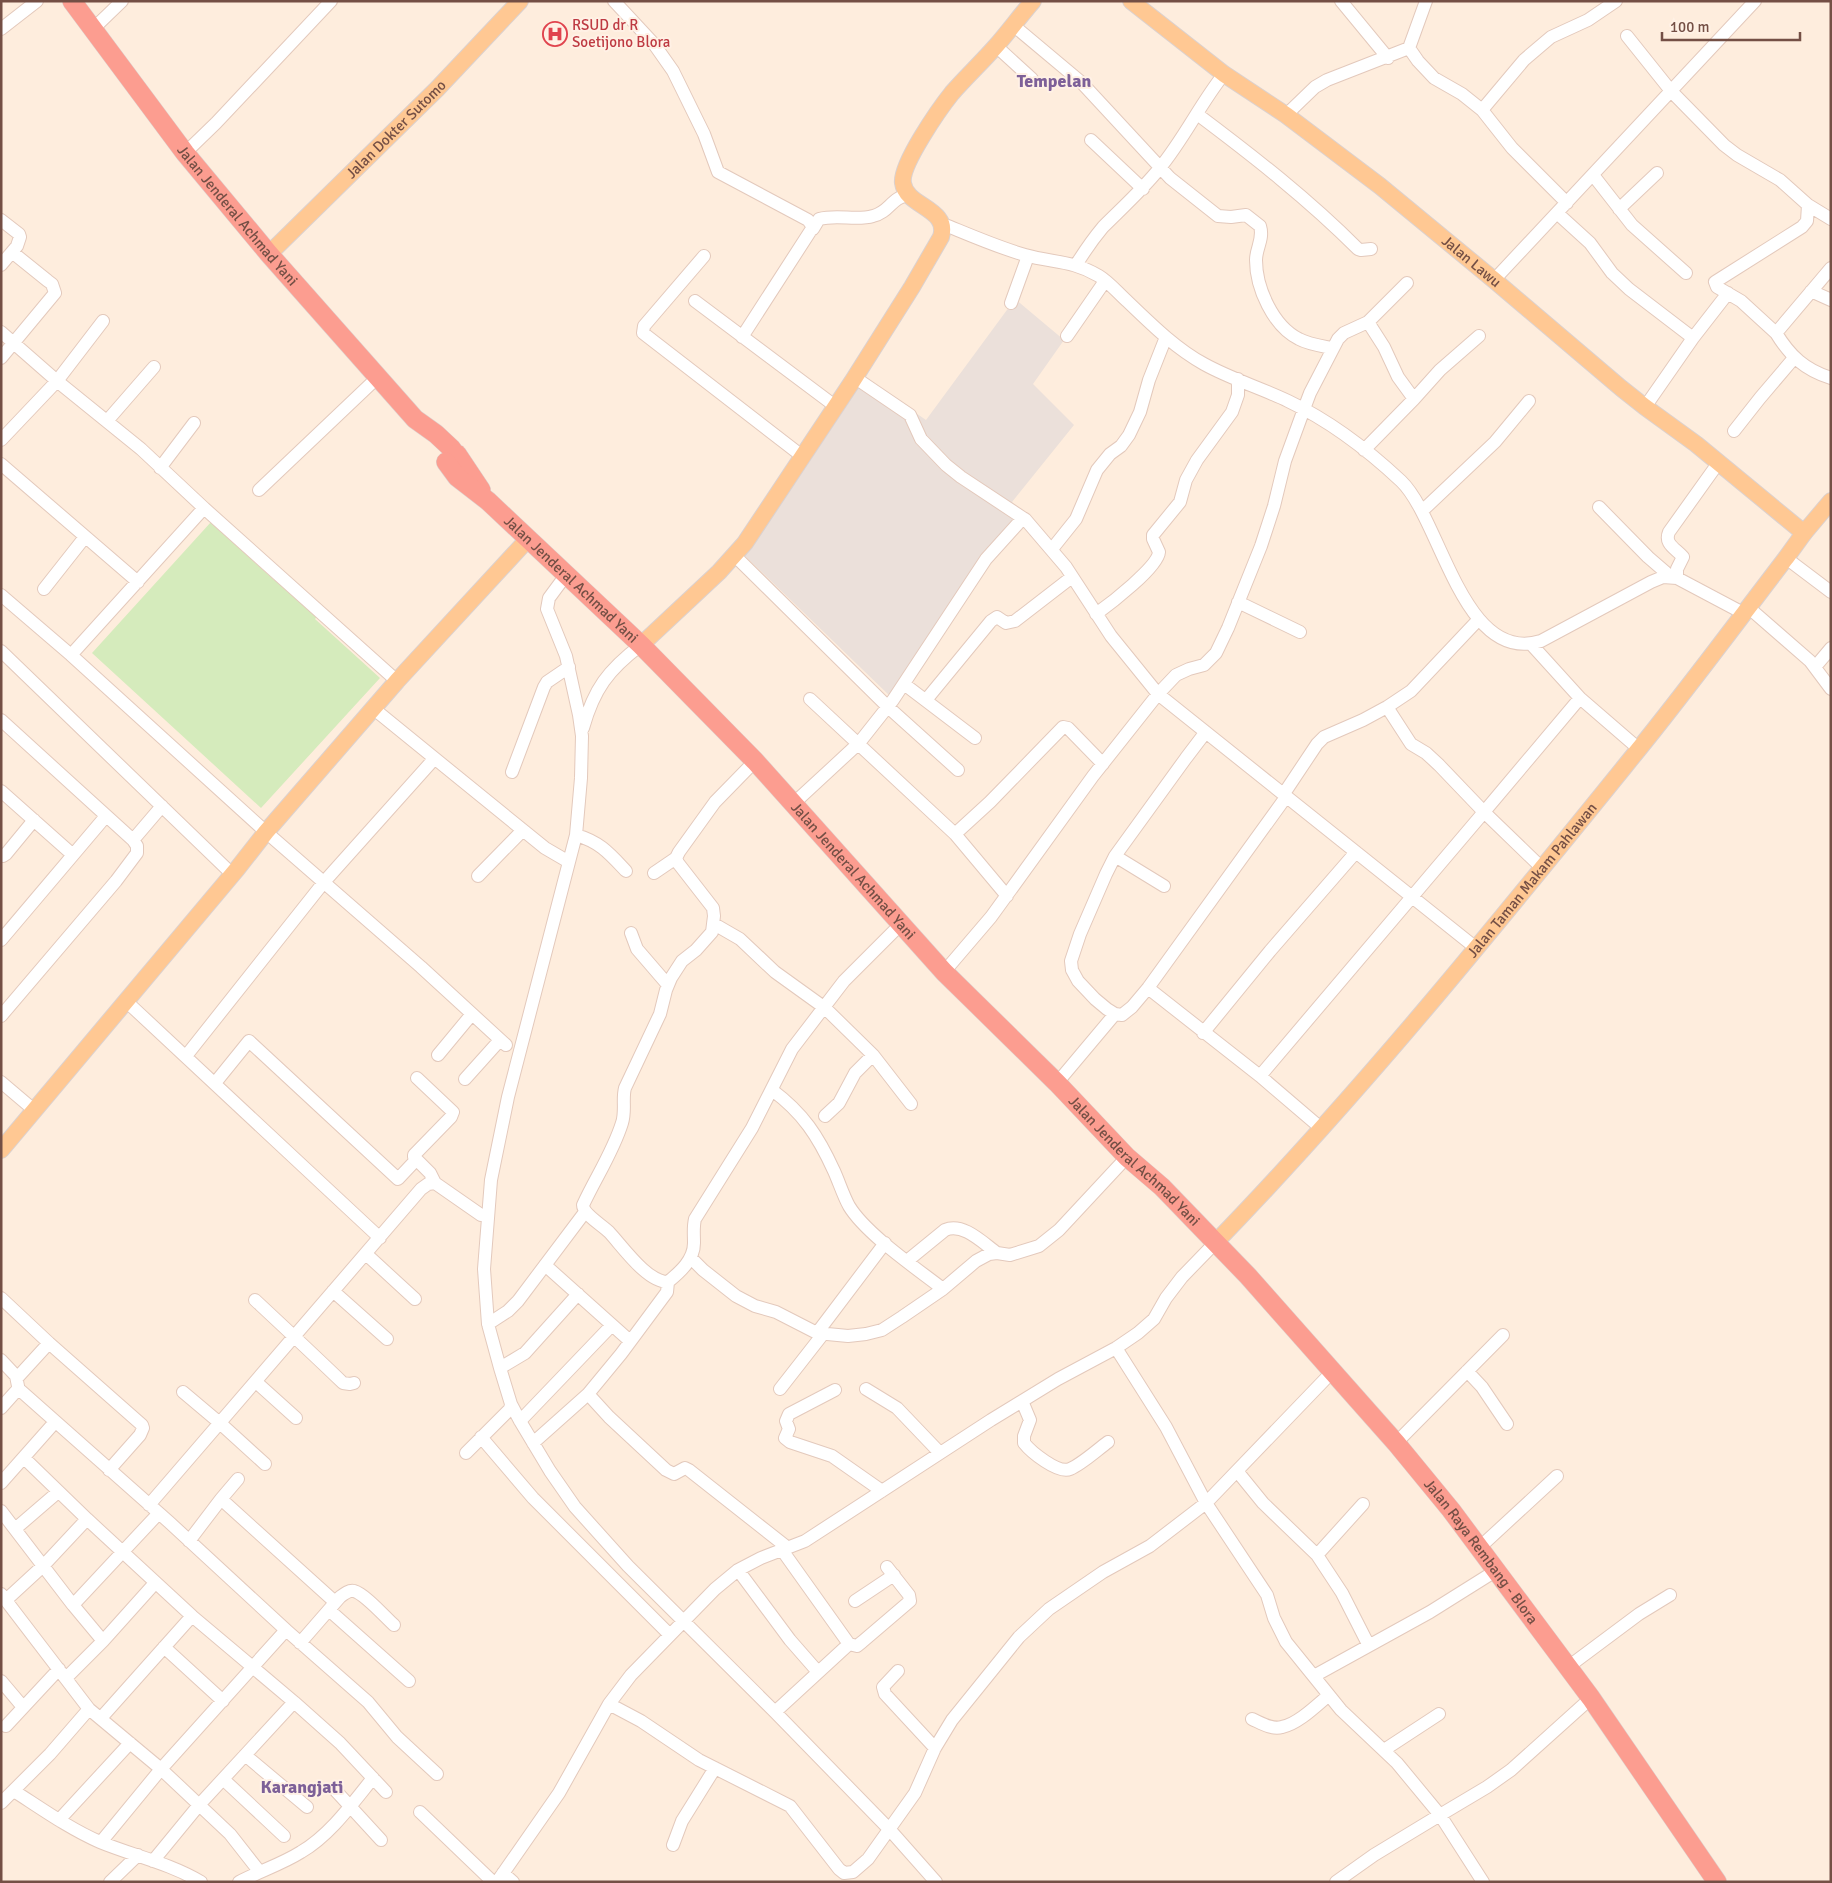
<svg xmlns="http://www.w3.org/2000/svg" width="1832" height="1883" viewBox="0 0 1832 1883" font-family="Signika,sans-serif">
<rect width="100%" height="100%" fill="#feeddd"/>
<path fill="#ebe0da" d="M 1015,299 L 1064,340 L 1033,384 L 1074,425 L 1012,502 L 1024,514 L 893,699 L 743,554 L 862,376 L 926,420 Z"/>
<path fill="#d5ebbc" d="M 211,522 L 274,580 L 281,573 L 322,611 L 315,619 L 380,678 L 261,808 L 92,653 Z"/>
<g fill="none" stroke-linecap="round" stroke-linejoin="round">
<defs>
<path id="minor" d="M 614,1 L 654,44 L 673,71 L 704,134 L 718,172 L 808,220 L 813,227 L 742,337
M 1341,1 L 1388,58
M 1013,25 L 1081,82 L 1170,178 L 1218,216 L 1231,217 L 1246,215 L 1260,226 C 1264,239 1256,248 1256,260 C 1256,288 1273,326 1299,339 C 1308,344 1322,346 1332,348
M 1,29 L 37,1
M 93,29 L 122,1
M 1627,36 L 1671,91 L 1724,145 L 1737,155 L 1780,180 L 1808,205 L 1831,219
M 996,46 L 1032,79
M 1409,48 L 1418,61 L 1434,78 L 1462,94 L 1482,110 L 1512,148 L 1567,203
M 1482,110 L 1524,60 L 1551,37 L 1588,20 L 1616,1
M 1197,114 C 1253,156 1308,199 1358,249 L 1361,250 L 1371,249
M 1286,115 L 1315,87 L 1327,80 L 1409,48 L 1426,1
M 1091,140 L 1143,189
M 185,153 L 216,123 L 331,1
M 1593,175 L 1632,225 L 1686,273
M 1619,209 L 1657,173
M 1557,213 L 1590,243 L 1612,273 L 1629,289 L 1693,338
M 1,220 L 19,234 L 20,237 L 17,246 L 1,265
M 943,224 C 970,235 997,247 1025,255 C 1053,263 1072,260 1099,276 C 1109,282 1118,293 1127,301 C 1151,324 1175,348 1204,364 C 1231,379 1261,388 1288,401 C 1328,420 1369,451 1401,481 C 1441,519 1463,666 1541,641 L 1651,582 L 1663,577 L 1677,578 L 1743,613
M 813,229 L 819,219 C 838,214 856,221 873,216 C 890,212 891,197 909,195
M 704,256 L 644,326 L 643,333 L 802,456
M 1076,265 C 1084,252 1093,239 1103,227 C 1122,208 1142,190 1159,169 C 1184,139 1200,104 1224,74
M 1831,268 L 1776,333 C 1790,356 1805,370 1831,378
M 1494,280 L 1755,1
M 1811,291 L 1831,300
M 695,301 L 835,406
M 1011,303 L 1028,256
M 1368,322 L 1407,283
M 1,332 L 57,381 L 141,449 L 204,508
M 1776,333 L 1741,301 L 1717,287 L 1715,282 L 1802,227 L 1807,221 L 1808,205
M 1067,336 L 1105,281
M 1,358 L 55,293 L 52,284 L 48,281 L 12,252
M 854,377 L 910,415 L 921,439 L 946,465 L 961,477 L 1023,518
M 1414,399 L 1440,370 L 1479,336
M 1645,407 L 1693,338 L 1728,293
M 107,421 L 154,367
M 1734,431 L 1760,398 L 1794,358
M 1,440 L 57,381 L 103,321
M 1,464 L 138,582
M 160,468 L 194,423
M 259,490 L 378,377
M 1599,507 L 1648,557 L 1670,576
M 1422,511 L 1495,442 L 1529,401
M 1052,549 L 1076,519 L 1097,470 L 1110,454 L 1121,446 L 1129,435 L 1140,412 L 1149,380 L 1166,337
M 735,556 L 888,707 L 958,770
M 1786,558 L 1831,592
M 566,575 L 549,598 L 547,609 L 566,656 L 579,715 L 582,736 L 581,778 L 576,835 L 508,1097 L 491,1180 L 484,1269 L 488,1324 L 500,1368 L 511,1404 L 520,1421 L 550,1471 L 575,1507 L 628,1566 L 775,1712 L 890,1830 L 936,1882
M 1677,578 L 1677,569 L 1683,557 C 1675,548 1664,544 1669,532 L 1719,462
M 44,589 L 85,537
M 1,595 L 71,655
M 1238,602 L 1300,632
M 1748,607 L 1810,661 L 1831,689
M 1096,614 C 1110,604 1158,567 1159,552 L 1153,539 L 1153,535 L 1180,502 L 1186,480 L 1197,460 L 1232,412 L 1238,395 L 1238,379
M 1531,644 L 1580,698 L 1639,749
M 1,651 L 232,874
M 1815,667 L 1831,648
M 397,681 L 204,508 L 71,655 L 266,832 L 421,967 L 506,1045
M 904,684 L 975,738
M 810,699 L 955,834 L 1007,896
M 926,700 L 991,621 L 997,617 L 1006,623 L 1015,621 L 1072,577
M 374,709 L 545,848 L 569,862
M 1,720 L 133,840 L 137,846 L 137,853 L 116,881 L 1,1016
M 583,728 C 594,689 608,670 641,645
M 1205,733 L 1186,758 L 1115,856 L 1106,874 L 1080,934 L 1071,961 L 1072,970 L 1078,981 L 1095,999 L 1107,1009 L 1115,1014 L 1122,1015 L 1132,1007 L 1148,988 L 1286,797
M 755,761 L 715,802 L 679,852 L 676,858 L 678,863 L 713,908 L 714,916 L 712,932 L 696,950 L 682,961 L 671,978 L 666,990 L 660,1014 L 625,1088 C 622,1099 626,1111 622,1123 C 613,1152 596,1177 583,1205 C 583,1214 602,1225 609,1232 C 623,1247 647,1282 668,1282 C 680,1272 694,1260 694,1243 C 694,1234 693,1227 695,1219 L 752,1128 L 792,1049 L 844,981 L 901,924
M 512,772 L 544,687 L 547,682 L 569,667
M 1,791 L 73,855
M 1283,795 L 1317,744 L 1324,737 L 1363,720 L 1387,707 L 1411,691 L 1479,619
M 793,804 L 859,743 L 893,700 L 986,559 L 1023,518 L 1025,519 L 1066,567 L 1111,636 L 1158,694 L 1476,948
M 955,834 L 990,802 L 1063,727 L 1068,728 L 1103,764
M 576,835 C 600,842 609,853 626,871
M 133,840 L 162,806
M 1,855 L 3,856 L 6,854 L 34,820
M 1115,856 L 1164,886
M 1542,868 L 1484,812 L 1580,698
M 654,873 L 676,858
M 478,876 L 523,830
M 714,924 L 740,939 L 775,972 L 825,1008 L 873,1055 L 911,1104
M 631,933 L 637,949 L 668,985
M 1,940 L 106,816
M 944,972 L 991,917 L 1093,776 L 1158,694 L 1176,675 L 1189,669 L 1204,665 L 1216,653 L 1228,628 L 1261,546 L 1274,506 L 1285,461 L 1304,409 L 1310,393 L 1338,339 L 1344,333 L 1368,322 L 1384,347 L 1398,377 L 1414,399 L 1364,450
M 1148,988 L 1260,1076 L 1322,1129
M 127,1002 L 380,1238
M 1203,1033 L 1270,951 L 1356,852
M 438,1055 L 472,1014
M 186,1056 L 324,882 L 434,759
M 1260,1076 L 1484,812 L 1439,765 L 1426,753 L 1411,744 L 1387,707
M 417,1078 L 453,1112 L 451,1117 L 414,1155 L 414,1157 L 430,1173 L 435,1183
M 465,1079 L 500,1040
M 1,1082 L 34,1110
M 215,1083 L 249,1041 L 398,1179 L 414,1162
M 1057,1083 L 1115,1014
M 772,1090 C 803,1113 818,1136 834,1171 C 839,1182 843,1195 849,1206 C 866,1234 916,1268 943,1289
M 825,1116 L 839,1103 L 855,1073 L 873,1055
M 366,1254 L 415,1299
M 691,1258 L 703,1270 L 736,1296 L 755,1306 L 776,1312 L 817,1333 L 848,1336 L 866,1334 L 882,1330 L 902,1317 L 943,1289 L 976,1261 L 989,1254 L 997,1253 L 1010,1255 L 1039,1246 L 1059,1230 L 1127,1157
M 907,1261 L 945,1230 C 963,1222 983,1243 997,1253
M 545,1265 L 630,1341
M 333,1291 L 387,1339
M 1,1298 L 49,1343 L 142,1425 L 143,1428 L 140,1435 L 109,1470
M 255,1300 C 285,1328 314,1355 343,1383 L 350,1384 L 354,1383
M 488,1324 L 508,1311 L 518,1301 L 585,1212
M 817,1333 L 885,1243
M 1116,1348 L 1166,1427 L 1206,1503 L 1267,1595 L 1274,1618 L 1286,1642 L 1341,1710 L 1397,1763 L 1440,1815 L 1487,1787 L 1511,1770 L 1591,1698
M 1,1360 L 16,1376 L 18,1386
M 500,1368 L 525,1353 L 578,1294
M 1467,1371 L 1482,1387 L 1507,1424
M 17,1378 L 49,1343
M 256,1382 L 296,1418
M 780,1389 L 823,1334
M 866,1389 L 897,1408 L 940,1453
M 835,1390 L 789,1414 L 786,1421 L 789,1429 L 785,1438 L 790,1442 L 832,1456 L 882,1491
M 183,1392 L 221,1424 L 265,1464
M 588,1394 L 609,1417 L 666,1470 L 674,1474 L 685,1468 L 689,1470 L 788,1548
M 1022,1401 L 1030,1420 L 1024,1436 L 1024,1443 C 1031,1452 1058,1474 1070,1469 C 1082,1464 1097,1450 1108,1442
M 1,1408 L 18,1389 L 21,1391 L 169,1522 L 286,1630 L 161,1769 L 101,1842
M 520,1421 L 612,1325
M 481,1437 L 533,1498 L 670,1635
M 533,1443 L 588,1394 L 621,1354 L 667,1292 L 668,1282
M 1396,1443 L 1503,1335
M 466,1453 L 510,1409 L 511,1404
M 24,1458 L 87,1519 L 192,1616 L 294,1702 L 340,1743 L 386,1792
M 1237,1471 L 1263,1503 L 1317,1555 L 1342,1593 L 1368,1644
M 1,1483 L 55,1422
M 221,1499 L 238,1479
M 149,1505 L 421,1189 L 428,1184 L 435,1183 L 481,1215 L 488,1215
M 1,1511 L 73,1605
M 15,1529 L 58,1492
M 189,1541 L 221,1499 L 335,1602
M 1479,1548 L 1557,1476
M 782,1550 L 849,1644 L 857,1646 L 862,1642 L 910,1601 L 909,1595 L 887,1567
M 1317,1555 L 1363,1504
M 738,1570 L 790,1640 L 818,1672
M 1,1594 L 89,1709
M 6,1600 L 44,1565 L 87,1519
M 855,1601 L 894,1575
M 329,1610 L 409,1681
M 286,1630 L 368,1702 L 397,1737 L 437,1774
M 103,1641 L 73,1605 L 158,1514
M 300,1643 L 340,1597 C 344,1594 349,1590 354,1591 C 365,1594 385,1617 394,1625
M 164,1647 L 223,1701
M 1568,1667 L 1639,1614 L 1670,1595
M 898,1671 L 883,1687 L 885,1694 L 935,1748
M 1314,1676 L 1430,1612 L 1497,1570
M 66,1678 L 103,1641 L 155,1583
M 1,1681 L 23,1707
M 609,1704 L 641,1721 L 699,1760 L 790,1806 L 839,1869 L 844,1873 L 853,1872 L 868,1859 L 915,1793 L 935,1748 L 952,1720 L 1019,1637 L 1049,1609 L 1103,1572 L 1150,1546 L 1206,1503 L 1333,1371
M 775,1712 L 849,1644
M 101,1718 L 192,1616
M 1252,1719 C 1261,1723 1272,1730 1282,1727 C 1298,1724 1317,1705 1329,1695
M 6,1726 L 59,1669
M 1384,1750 L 1439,1714
M 245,1755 L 307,1807
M 223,1779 L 284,1836
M 14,1791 C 42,1809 70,1829 100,1842 C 134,1856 169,1863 201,1882
M 336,1791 L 381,1840
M 1,1803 L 50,1754 L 89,1709 L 161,1769 L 230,1834 L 259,1871
M 420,1812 L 493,1882
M 59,1820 L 130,1743
M 673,1845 L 682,1821 L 715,1768
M 153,1861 L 199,1805 L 294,1702
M 503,1873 L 513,1882
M 110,1882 L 138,1855
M 239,1882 C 260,1871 282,1864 301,1852 C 330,1835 352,1804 373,1778
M 497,1882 L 559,1793 L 609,1704 L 631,1675 L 715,1589 L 738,1570 L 761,1558 L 805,1541 L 991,1420 L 1058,1379 L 1116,1348 L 1138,1333 L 1154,1319 L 1166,1298 L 1182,1277 L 1215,1243
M 1336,1882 L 1374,1855 L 1440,1815 L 1483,1882"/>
<g id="major">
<path id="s1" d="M 1131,1 L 1224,74 L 1286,115 L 1380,186 L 1494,280 L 1621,388 L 1645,407 L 1696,444 L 1804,533"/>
<path id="s2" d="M 269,254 L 437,89 L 520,1"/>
<path d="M 641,645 L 719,572 L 745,543 L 852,382 L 912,287 L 941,237 C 950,208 906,207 903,183 C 900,165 940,108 952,93 C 966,77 982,62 996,46 C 1009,31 1020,16 1033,1"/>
<path d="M 1,1150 L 237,869 L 266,832 L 397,681 L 528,539"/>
<path id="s3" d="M 1215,1243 C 1366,1087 1502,918 1638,750 C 1689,687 1737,622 1786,558 L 1804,533 L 1831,501"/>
</g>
<g id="highway">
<path id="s4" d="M 72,1 L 185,153 L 269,254 L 415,419 L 436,434 L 452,449"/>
<path d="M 457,454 L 481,490"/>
<path id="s5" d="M 446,462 L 457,477 L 488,501 L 641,645 L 755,761 L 944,972 L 1057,1083 L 1127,1157 L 1162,1187 L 1248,1276 L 1396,1443 L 1451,1510 L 1591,1698 L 1717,1882"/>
</g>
</defs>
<use href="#minor" stroke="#e3c9bc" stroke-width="14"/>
<use href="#major" stroke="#dbd1cf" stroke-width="18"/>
<use href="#highway" stroke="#dbd1cf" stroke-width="20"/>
<use href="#minor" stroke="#fff" stroke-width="12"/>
<use href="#major" stroke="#ffc893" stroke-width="16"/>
<use href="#highway" stroke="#fc9d90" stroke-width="19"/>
</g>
<defs>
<symbol id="hospital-ring" viewBox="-11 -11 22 22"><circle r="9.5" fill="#fff1e5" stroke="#e0444e" stroke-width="1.5"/><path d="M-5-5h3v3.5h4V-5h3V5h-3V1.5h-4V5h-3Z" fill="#e0444e"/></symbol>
</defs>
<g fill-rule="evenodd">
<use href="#hospital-ring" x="541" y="20" width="28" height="28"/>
</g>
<g text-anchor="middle" stroke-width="4" stroke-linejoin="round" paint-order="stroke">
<g font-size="15" fill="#be3a42" stroke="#fff1e5" text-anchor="start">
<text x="572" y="30">RSUD dr R<tspan x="572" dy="17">Soetijono Blora</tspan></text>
</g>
<g font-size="15" fill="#744f45" stroke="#fff1e5">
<text dy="5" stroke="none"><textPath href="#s2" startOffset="178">Jalan Dokter Sutomo</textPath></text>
<text dy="5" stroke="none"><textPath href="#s4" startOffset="271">Jalan Jenderal Achmad Yani</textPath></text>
<text dy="5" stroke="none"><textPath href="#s1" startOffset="429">Jalan Lawu</textPath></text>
<text dy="5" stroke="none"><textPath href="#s5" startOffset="172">Jalan Jenderal Achmad Yani</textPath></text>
<text dy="5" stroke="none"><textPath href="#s5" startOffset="578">Jalan Jenderal Achmad Yani</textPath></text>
<text dy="5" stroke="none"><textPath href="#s3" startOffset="482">Jalan Taman Makam Pahlawan</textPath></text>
<text dy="5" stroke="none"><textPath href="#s5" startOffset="982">Jalan Jenderal Achmad Yani</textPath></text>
<text dy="5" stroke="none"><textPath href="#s5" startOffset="1505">Jalan Raya Rembang - Blora</textPath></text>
</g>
<g font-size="18" font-weight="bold" fill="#7d6098" stroke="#fff1e5">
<text x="1054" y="87">Tempelan</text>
<text x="302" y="1793">Karangjati</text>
</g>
</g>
<rect width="1832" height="1883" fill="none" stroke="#744f45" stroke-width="5"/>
<path d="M1662 32v8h138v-8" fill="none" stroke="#744f45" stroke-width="2.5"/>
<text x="1670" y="32" font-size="15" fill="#744f45" stroke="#fff1e5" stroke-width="4" paint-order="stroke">100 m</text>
</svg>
